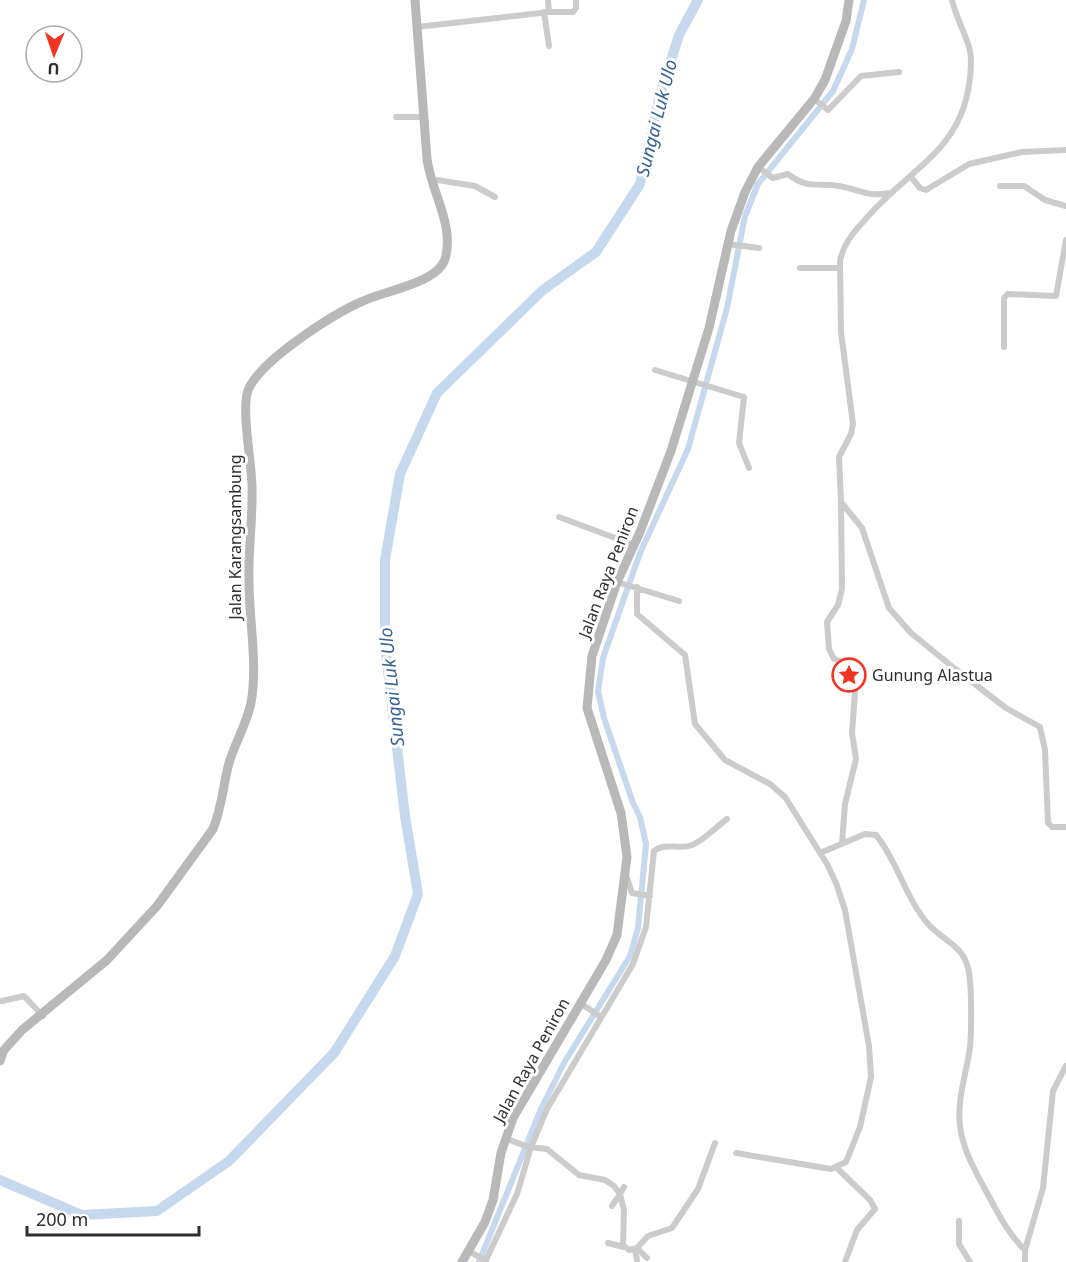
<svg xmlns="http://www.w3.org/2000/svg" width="1066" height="1262" viewBox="0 0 1066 1262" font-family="'Noto Sans',sans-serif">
<rect width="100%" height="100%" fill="#fff"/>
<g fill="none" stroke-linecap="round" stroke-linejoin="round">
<path stroke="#c5d8ee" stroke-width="6" d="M 479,1262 L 541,1109 L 564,1063 L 630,956 L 638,928 L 646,844 L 640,817 L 633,803 L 604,718 L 598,691 L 603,658 L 640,553 L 688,449 L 727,308 L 745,216 L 758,184 L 833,91 L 852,49 L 864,0"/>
<path stroke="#c5d8ee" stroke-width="10" d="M 0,1180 L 82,1215 L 157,1211 L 229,1161 L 334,1053 L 395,956 L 418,894 L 405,816 L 385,645 L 385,560 L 400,474 L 437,393 L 543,290 L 596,252 L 640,184 L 660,95 L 679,35 L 698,0"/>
<path stroke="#cbcbcb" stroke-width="6" d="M 952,0 C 956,20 971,41 971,61 C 970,151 911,164 863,222 C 852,234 843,245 840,261 L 841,332 L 853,424 L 851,434 L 839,457 L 841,502 L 862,528 L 889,608 L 911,633 L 954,668 L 1006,708 L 1040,727 L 1045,750 L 1048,823 L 1052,827 L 1066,827
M 544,12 L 549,46
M 549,12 L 573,12 L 576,8 L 576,0
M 417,27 L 549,12 L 548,0
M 814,99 L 828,110 L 861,76 L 899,72
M 396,117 L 423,117
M 758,167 L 773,178 L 788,174 C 809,190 816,182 839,186 C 863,190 863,197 891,193
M 911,177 L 920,188 L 926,190 L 969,164 L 1022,152 L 1066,150
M 431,179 L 475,186 L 495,197
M 1000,186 L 1024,186 L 1045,200 L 1066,206
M 728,244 L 759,248
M 800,268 L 840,268
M 1004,347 L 1004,298 L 1008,294 L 1056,296 L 1066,240
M 655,370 L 744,397 L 739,443 L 749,468
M 841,502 L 842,589 L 838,605 L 827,622 L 829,649 L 834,659 L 851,665 L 856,678 L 852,733 L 856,759 L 845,804 L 842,844
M 559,517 L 634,545
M 617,582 L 679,601
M 637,587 L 637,614 L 685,655 L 695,724 L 725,760 L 770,784 L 785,797 L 827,864 L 836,883 L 845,910 L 869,1046 L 871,1077 L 860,1127 L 846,1162 L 831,1169 L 736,1153
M 820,853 L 865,834 L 876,835 C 897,860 905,898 929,925 C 943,940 963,946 968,968 C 972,983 972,1038 969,1054 C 965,1077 957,1102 960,1126 C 963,1151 976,1172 987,1193 C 998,1213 1008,1234 1025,1250
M 627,878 L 632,893 L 650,896
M 2,1001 L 24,996 L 43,1016
M 580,1003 L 601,1017
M 505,1138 L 528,1147 L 547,1149 L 579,1175 L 605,1180 L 614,1186 L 620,1194 L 624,1187
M 837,1168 L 870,1200 L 875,1209 L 857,1230 L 845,1262
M 612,1206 L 620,1194 L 624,1210 L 623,1245 L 629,1250 L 637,1248 L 648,1236 L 672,1228 L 698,1189 L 715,1143
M 959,1221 L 959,1244 L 970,1262
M 608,1243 L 624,1247
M 637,1248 L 647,1258
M 635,1250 L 637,1260
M 469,1251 L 486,1261
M 485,1262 L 517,1194 L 531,1147 L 547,1109 L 633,964 L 646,927 L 654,851 C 665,842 679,850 692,845 C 704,840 716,827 727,819
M 1025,1262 L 1025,1250 L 1043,1188 L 1053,1091 L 1066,1066"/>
<path stroke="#b8b8b8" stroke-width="9" d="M 0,1061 L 4,1050 L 22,1030 L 107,960 L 157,906 L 213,829 C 222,808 223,785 229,763 C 235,743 247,723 251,703 C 258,664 249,621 249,581 C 248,550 253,518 252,487 C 252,464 240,405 249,388 C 263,359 333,314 363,301 C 384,291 438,283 445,259 C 455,225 431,192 427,159 L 415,0
M 462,1262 L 485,1222 L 493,1200 L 501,1153 L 513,1118 L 606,960 L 617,935 L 627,857 L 621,813 L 587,708 L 592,656 L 617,582 L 640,532 L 671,451 L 709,328 L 731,231 L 745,192 L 758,167 L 814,99 L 825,80 L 846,21 L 849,0"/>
</g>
<defs>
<symbol id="sight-ring" viewBox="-11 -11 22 22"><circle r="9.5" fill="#fff" stroke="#f43422" stroke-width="1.5"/><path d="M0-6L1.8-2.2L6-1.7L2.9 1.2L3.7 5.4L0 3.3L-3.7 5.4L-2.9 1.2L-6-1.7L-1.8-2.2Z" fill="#f43422"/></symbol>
</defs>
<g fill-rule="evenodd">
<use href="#sight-ring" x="830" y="656" width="38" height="38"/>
</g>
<g text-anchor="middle" stroke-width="6" stroke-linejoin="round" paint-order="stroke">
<g font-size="16" fill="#2e2e2e" stroke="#fff">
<text transform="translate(235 537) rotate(-90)" y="6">Jalan Karangsambung</text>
<text transform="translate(608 572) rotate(-69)" y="6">Jalan Raya Peniron</text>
<text transform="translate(531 1060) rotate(-61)" y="6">Jalan Raya Peniron</text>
</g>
<g font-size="16" fill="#2e2e2e" stroke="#fff" text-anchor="start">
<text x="872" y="681">Gunung Alastua</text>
</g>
<g font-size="18" font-style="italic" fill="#356297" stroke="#fff">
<text transform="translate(657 118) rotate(-76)" y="6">Sungai Luk Ulo</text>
<text transform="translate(392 687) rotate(-96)" y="6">Sungai Luk Ulo</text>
</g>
</g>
<g transform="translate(54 54) rotate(182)"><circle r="28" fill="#ffffff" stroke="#ababab" stroke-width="1.5"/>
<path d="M0-4.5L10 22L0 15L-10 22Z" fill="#f43422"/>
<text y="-9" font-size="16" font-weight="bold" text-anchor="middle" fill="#2e2e2e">U</text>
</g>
<path d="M27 1226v9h172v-9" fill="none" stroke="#2e2e2e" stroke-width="3"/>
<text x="36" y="1226" font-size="18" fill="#2e2e2e" stroke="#ffffff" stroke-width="4.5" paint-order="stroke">200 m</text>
</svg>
